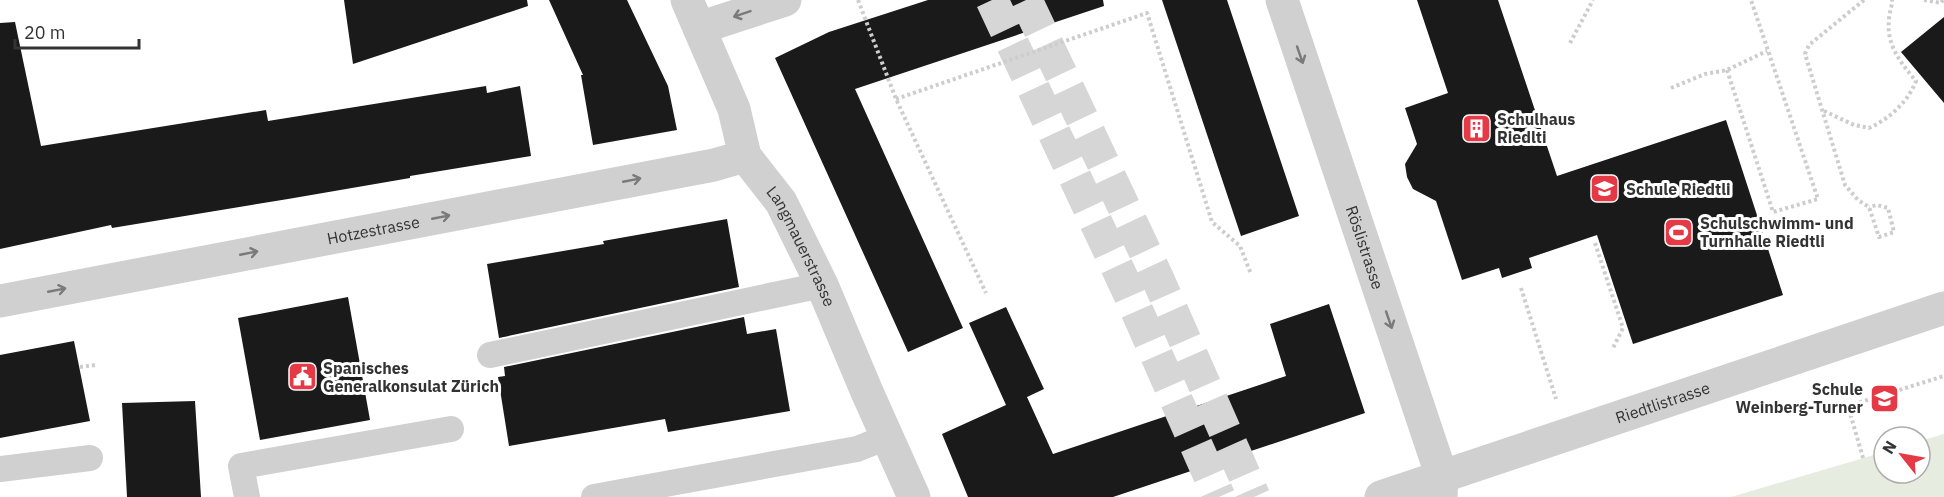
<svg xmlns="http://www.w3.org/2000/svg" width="1944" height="497" viewBox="0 0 1944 497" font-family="'IBM Plex Sans',sans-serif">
<rect width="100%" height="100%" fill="#fff"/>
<path fill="#e6ecdf" d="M 1944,434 L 1944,497 L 1731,497 L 1884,452 L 1884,473 L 1920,473 L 1920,441 Z"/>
<path fill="#1a1a1a" d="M 344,0 L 527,0 L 528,6 L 353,64 Z
M 549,0 L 627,0 L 668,86 L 677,130 L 593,145 L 581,75 L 583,75 Z
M 928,0 L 1103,0 L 1104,6 L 855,89 L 963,328 L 908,352 L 775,58 L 829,32 Z
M 1162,0 L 1227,0 L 1299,216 L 1241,236 Z
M 1417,0 L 1498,0 L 1557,176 L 1726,120 L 1783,295 L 1633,344 L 1597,235 L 1529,258 L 1532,268 L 1502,278 L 1499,268 L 1462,280 L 1436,201 L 1413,189 L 1407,177 L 1405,164 L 1417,144 L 1405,108 L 1448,93 Z
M 1944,17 L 1944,103 L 1901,52 Z
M 15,22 L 41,146 L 266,110 L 268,121 L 486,86 L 487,93 L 520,86 L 531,156 L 410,176 L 410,178 L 288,199 L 112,228 L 111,225 L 0,249 L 0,23 Z
M 727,219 L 739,287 L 499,338 L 487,264 L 604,244 L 603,241 Z
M 348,297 L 370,420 L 260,440 L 238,318 Z
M 1329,304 L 1365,413 L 1113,497 L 968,497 L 942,434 L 1006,405 L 969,323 L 1006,307 L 1044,389 L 1027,397 L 1053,454 L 1286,376 L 1270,324 Z
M 744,317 L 747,334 L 776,329 L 790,411 L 668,432 L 665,419 L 509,446 L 498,377 L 505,376 L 504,367 Z
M 74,341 L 90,421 L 0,438 L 0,355 Z
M 195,401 L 201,497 L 127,497 L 122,403 Z"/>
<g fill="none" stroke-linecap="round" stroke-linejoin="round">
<path stroke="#d6d6d6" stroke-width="33" stroke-dasharray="33 16" stroke-linecap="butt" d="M 992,0 L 1130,295 L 1219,497
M 1026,0 L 1157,277 L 1254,497"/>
<path stroke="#cdcdcd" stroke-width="4" stroke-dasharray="3 3" stroke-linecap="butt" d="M 858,0 L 896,99 L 986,293
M 1864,0 L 1809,45 L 1805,54 L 1845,185 L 1858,200 L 1869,207 L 1879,237 L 1894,232 L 1888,208 L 1877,205 L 1869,207
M 1924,0 L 1941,3 L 1943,0
M 1570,43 L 1593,0
M 1727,70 L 1773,212 L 1818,199 L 1751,0
M 1671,88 L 1705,74 L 1727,70 L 1767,51
M 896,99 L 1147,13 L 1212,222 L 1240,246 L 1251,274
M 1824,111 L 1854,125 L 1869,128 C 1889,119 1908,102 1916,81 C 1901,63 1886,45 1889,20 C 1889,13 1892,7 1892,0
M 1595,243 L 1623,328 L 1612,350
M 1521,288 L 1556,399
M 80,367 L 95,365
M 1863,458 L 1848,406 L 1944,376"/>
<path stroke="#d0d0d0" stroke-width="26" d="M 490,355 L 822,285
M 0,469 L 90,458
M 247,497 L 241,466 L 451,429
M 594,497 L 857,449 L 887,437"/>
<g stroke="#d0d0d0" stroke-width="33">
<path id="s1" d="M 687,0 L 734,109 L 745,156 L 781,202 L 822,285 L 867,392 L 914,497"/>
<path id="s2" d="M 1282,0 L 1442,477 L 1441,497"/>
<path d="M 699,28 L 785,0"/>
<path id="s3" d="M 0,301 L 714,165 L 745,156"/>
</g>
<path stroke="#d0d0d0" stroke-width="33" id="s4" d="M 1381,497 L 1944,308"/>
</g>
<defs><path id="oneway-shaft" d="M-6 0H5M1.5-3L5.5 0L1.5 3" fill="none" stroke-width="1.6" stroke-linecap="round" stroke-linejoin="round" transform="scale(1.5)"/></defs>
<g stroke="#7a7a7a">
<use href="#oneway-shaft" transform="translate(742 14) rotate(161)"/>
<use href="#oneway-shaft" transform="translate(1300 55) rotate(71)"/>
<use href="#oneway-shaft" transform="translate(632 180) rotate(-11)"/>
<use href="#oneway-shaft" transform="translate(441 217) rotate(-11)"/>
<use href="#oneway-shaft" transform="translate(249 253) rotate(-11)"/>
<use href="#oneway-shaft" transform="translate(57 290) rotate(-11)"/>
<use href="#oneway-shaft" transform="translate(1389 320) rotate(71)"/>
</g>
<defs>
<symbol id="building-square" viewBox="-11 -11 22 22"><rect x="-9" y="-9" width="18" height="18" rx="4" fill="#e63946" stroke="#fff"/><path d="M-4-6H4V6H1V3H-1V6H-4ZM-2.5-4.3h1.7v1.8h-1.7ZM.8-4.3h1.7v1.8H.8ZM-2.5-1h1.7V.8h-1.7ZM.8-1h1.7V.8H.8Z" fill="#fff"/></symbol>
<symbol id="school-square" viewBox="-11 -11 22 22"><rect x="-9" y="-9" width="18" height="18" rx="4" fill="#e63946" stroke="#fff"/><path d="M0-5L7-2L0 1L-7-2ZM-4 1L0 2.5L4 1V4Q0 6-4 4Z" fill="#fff"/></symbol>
<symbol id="stadium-square" viewBox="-11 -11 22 22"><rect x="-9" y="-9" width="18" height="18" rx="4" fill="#e63946" stroke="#fff"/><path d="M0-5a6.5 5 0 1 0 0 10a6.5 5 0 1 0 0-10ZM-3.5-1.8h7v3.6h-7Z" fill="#fff"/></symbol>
<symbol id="civic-square" viewBox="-11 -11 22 22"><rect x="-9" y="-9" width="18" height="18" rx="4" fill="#e63946" stroke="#fff"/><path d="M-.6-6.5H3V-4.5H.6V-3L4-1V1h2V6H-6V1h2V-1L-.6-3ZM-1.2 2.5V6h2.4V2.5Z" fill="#fff"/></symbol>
</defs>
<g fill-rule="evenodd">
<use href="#building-square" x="1460" y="112" width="33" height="33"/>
<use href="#school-square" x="1588" y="172" width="33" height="33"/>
<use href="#stadium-square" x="1662" y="216" width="33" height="33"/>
<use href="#civic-square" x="286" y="360" width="33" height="33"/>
<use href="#school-square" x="1868" y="382" width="33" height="33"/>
</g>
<g text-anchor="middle" stroke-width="6" stroke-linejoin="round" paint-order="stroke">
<g font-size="16" font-weight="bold" fill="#333" stroke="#fff" text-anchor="start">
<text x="1497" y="125">Schulhaus<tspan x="1497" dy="18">Riedlti</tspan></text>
<text x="1626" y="195">Schule Riedtli</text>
<text x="1700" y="229">Schulschwimm- und<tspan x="1700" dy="18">Turnhalle Riedtli</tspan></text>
<text x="323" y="374">Spanisches<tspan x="323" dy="18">Generalkonsulat Zürich</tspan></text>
<text x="1863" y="395" text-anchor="end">Schule<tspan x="1863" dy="18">Weinberg-Turner</tspan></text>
</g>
<g font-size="16" fill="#333" stroke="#fff">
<text dy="6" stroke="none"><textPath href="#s3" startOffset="380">Hotzestrasse</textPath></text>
<text dy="6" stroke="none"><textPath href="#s1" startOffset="274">Langmauerstrasse</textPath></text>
<text dy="6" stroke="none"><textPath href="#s2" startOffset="261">Röslistrasse</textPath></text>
<text dy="6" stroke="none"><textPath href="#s4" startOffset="297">Riedtlistrasse</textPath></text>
</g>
</g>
<g transform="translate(1902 455) rotate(301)"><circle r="28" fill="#ffffff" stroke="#adadad" stroke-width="1.5"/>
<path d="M0-4.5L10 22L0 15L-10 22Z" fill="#e63946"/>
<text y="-9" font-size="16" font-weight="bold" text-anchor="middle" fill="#333333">N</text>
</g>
<path d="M15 39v9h124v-9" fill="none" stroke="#333333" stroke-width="3"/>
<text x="24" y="39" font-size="18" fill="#333333" stroke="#ffffff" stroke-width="4.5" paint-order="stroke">20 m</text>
</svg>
